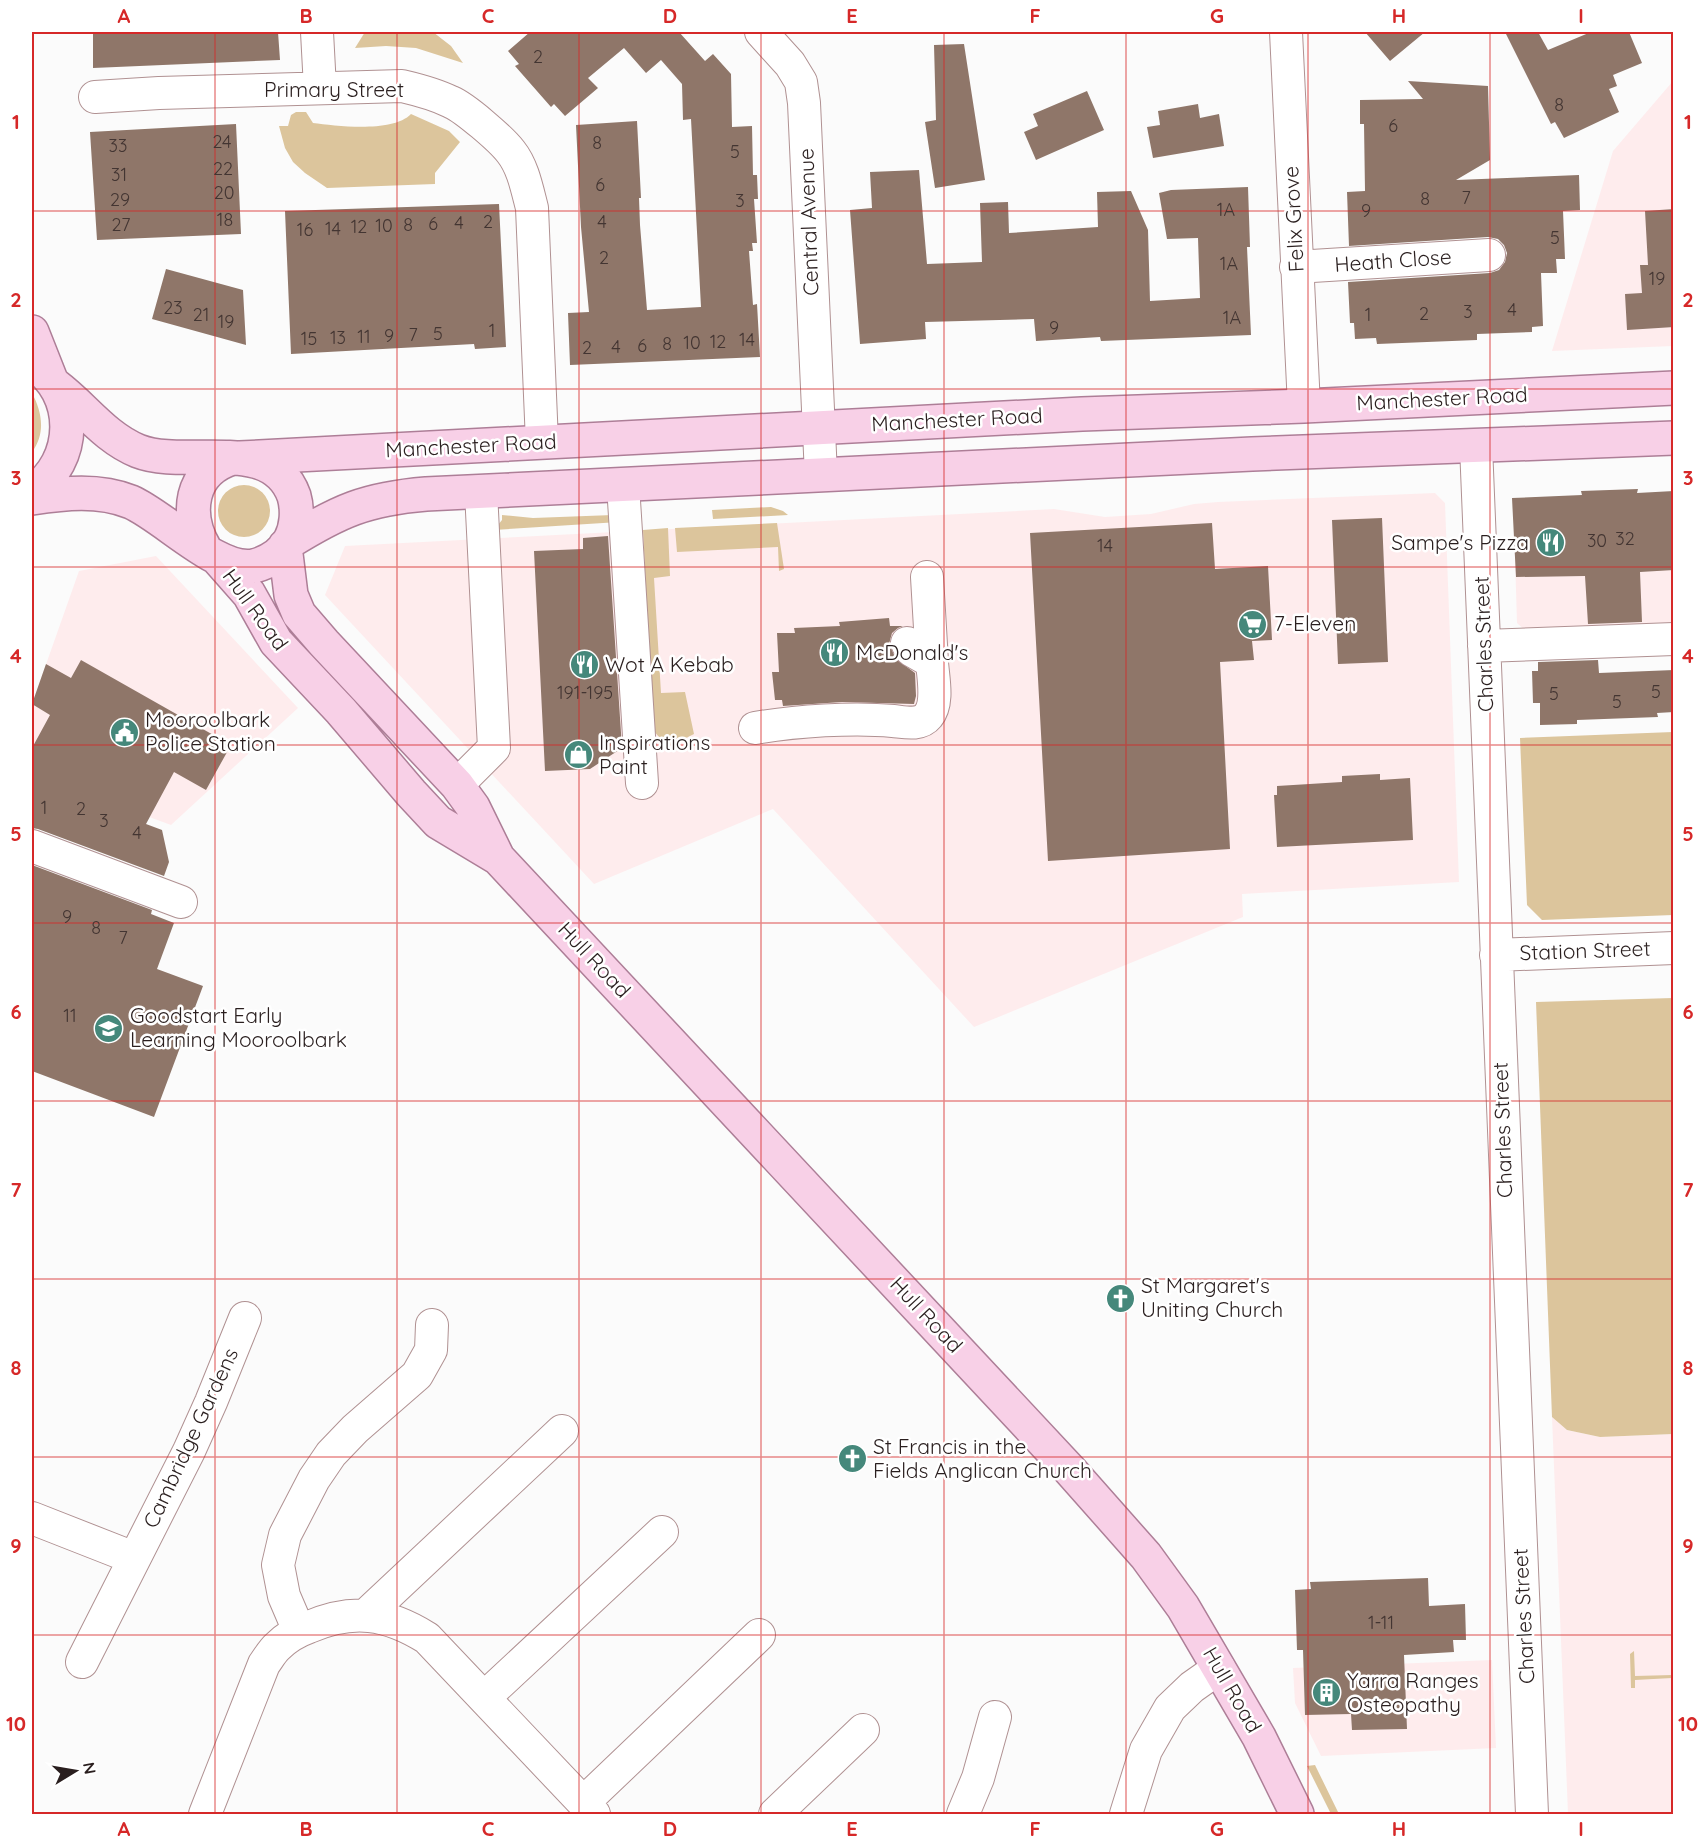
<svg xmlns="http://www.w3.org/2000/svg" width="1705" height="1846" viewBox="0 0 1705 1846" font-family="Quicksand,sans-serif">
<rect width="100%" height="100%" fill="#fbfbfb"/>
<path fill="#feeced" d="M 1673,81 L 1673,346 L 1552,351 L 1613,151 Z
M 1435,493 L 1445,503 L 1459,882 L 1242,894 L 1243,917 L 974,1027 L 773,809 L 594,884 L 325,595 L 345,546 L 1054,509 L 1105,517 L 1151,514 L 1194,504 L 1218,502 Z
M 1673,502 L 1673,627 L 1529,634 L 1517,623 L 1514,524 Z
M 156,556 L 298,708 L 171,825 L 32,774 L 32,704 L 79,571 Z
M 1552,1417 L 1567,1430 L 1600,1437 L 1673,1434 L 1673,1814 L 1568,1814 Z
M 1492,1660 L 1496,1748 L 1321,1756 L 1295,1703 L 1293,1668 Z"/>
<path fill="#dcc59c" d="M 365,32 L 433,32 L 451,46 L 463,63 L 416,48 L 386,46 L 355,48 Z
M 296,112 L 306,112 L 313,123 C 337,126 393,133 411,114 L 449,131 L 460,142 L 435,173 L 435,184 L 327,188 L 305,173 L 293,162 L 285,148 L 279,126 L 288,126 L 291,115 Z
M 32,393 C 42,412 46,433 32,452 Z
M218 511a26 26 0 1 1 52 0a26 26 0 1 1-52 0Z
M 771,507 L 783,511 L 788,515 L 713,519 L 712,510 Z
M 502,515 L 533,518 L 613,515 L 619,522 L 494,530 L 502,520 Z
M 777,523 L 784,569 L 779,571 L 778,547 L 677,552 L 675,528 Z
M 668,528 L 670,576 L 654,578 L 661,693 L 685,692 L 694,734 L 672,745 L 665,744 L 653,730 L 643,530 Z
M 1673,732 L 1673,915 L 1542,920 L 1527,905 L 1520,738 Z
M 1673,998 L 1673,1434 L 1600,1437 L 1567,1430 L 1552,1417 L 1536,1002 Z
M 1634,1651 L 1635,1676 L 1672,1675 L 1672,1678 L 1635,1680 L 1635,1688 L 1631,1688 L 1630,1654 Z
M 1315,1765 L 1339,1814 L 1331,1814 L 1307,1766 Z"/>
<path fill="#8f7669" d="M 93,32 L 278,32 L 280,60 L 93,68 Z
M 530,32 L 679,32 L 705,61 L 713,54 L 731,74 L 732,127 L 752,126 L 753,175 L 757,175 L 758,199 L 754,199 L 757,243 L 752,243 L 753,251 L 749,251 L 753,305 L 757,304 L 760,357 L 570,365 L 568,313 L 589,312 L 581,227 L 576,125 L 637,121 L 641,198 L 639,198 L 640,225 L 647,310 L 701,307 L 691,119 L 683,120 L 682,84 L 661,60 L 646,73 L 624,48 L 588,78 L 598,88 L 565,116 L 554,104 L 551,107 L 515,66 L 519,64 L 508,51 Z
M 1365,32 L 1425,32 L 1390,61 Z
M 1505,32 L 1538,32 L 1548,50 L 1591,32 L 1629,32 L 1642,63 L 1613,75 L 1617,86 L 1609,89 L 1619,112 L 1564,138 L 1555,122 L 1551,124 Z
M 964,44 L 985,180 L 935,188 L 925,122 L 936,120 L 934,45 Z
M 1408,81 L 1488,86 L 1490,160 L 1456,180 L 1579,175 L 1580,210 L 1563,211 L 1565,259 L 1556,259 L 1557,273 L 1541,273 L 1543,326 L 1532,327 L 1532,332 L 1477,334 L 1477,340 L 1377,344 L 1376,338 L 1355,339 L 1354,323 L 1350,323 L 1348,282 L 1490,273 L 1499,270 L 1505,262 L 1507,253 L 1504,245 L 1498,239 L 1488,237 L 1349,246 L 1347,192 L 1365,191 L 1364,124 L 1360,124 L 1360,100 L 1423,99 Z
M 1087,91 L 1104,130 L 1036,160 L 1024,132 L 1038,126 L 1033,114 Z
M 1198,104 L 1200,118 L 1219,114 L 1224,146 L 1153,158 L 1147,127 L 1160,125 L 1158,111 Z
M 236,124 L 241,234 L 97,240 L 90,132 Z
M 919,170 L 927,264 L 982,262 L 980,203 L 1008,202 L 1009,233 L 1098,227 L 1097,192 L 1131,191 L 1148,230 L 1150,301 L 1200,298 L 1198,238 L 1167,239 L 1159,193 L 1171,190 L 1248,187 L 1250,247 L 1247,247 L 1251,335 L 1101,341 L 1100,337 L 1036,341 L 1034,319 L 925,322 L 926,339 L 860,344 L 850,210 L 872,208 L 870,172 Z
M 499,204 L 506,347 L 475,349 L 474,344 L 291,354 L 285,211 Z
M 1674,209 L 1674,327 L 1627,330 L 1625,294 L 1642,293 L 1640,265 L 1648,265 L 1645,211 Z
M 166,269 L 243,290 L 246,345 L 152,319 Z
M 1638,489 L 1637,493 L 1674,491 L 1674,570 L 1640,572 L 1642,622 L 1588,624 L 1585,576 L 1516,577 L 1512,498 L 1582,495 L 1581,491 Z
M 1382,518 L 1388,662 L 1338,664 L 1332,520 Z
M 1212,523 L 1215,569 L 1268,566 L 1272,640 L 1252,641 L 1254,660 L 1220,662 L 1230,849 L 1048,861 L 1030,533 Z
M 608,536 L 622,748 L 590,769 L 545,771 L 534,551 L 583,549 L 583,538 Z
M 889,618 L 890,626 L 903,626 L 898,628 L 892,633 L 889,644 L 896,659 L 915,673 L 916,696 L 914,704 L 842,702 L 783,706 L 782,700 L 775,700 L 772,672 L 779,672 L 777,633 L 795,633 L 794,628 L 840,626 L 839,622 Z
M 81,660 L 231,745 L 206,790 L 174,772 L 146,824 L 162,830 L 169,862 L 164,876 L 38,829 L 32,828 L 32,748 L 50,715 L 32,704 L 46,664 L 71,678 Z
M 1598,660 L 1599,673 L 1674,670 L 1674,712 L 1657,713 L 1658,717 L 1577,720 L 1577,724 L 1540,725 L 1540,703 L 1533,703 L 1532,671 L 1538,671 L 1538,662 Z
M 1380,774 L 1380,780 L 1410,778 L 1413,840 L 1277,847 L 1274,795 L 1277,795 L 1277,786 L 1342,782 L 1342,776 Z
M 32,865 L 152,910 L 151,914 L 174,923 L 157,969 L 203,986 L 154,1117 L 32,1071 Z
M 1428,1578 L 1429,1606 L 1465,1604 L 1466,1640 L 1453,1640 L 1454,1652 L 1404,1655 L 1407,1729 L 1352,1730 L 1351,1714 L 1305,1715 L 1303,1650 L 1297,1650 L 1295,1590 L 1311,1589 L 1310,1582 Z"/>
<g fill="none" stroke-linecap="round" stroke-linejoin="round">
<defs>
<path id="minor" d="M 317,32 L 320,88
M 761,32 L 790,64 L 801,82 L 804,103 L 821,475
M 1286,32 L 1304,406
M 95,97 L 159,93 L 402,86 C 419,90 435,94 451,102 C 465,108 501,139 511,152 C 523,167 527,189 532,208 L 542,442
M 1296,267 L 1489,255
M 1476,446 L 1532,1814
M 623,485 L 642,783
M 927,577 L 932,662
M 1484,646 L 1674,639
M 755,728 C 796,721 853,717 893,721 C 904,722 920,726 928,716 C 939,703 933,678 932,662 L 911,650 L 907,643
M 457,785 L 494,748 L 481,492
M 32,846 L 181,902
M 1496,955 L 1674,948
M 32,1518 L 134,1558
M 366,1615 L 562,1431
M 299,1631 L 284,1596 L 278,1565 L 285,1535 L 314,1479 L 331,1454 L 355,1429 L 417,1375 L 431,1350 L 432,1325
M 82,1662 L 189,1451 L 211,1402 L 245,1318
M 485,1697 L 662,1532
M 583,1803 L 759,1635
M 205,1814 L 264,1664 C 268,1659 272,1651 278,1646 C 286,1638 298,1631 309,1627 C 353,1608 387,1613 427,1638 L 594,1814
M 775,1814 L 863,1730
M 963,1814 L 978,1778 L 995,1717
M 1126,1814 L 1146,1750 L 1170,1708 L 1192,1687 L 1219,1668"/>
<path id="major" d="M 32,332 L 51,380
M 32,363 C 79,393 78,461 32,492
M 240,458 L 1082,414 L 1304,406 L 1674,388
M 32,498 C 64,493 99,489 131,502 C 165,517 218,573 254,566 C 269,562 282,554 290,540 C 297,527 298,510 294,496 C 272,434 186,470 138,451 C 104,437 84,407 56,386
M 289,542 C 339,511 366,499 426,494 L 1252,454 L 1674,438
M 285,546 L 291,595 L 299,614 L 324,643 L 457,785 L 473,807 L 498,858 L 1069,1469 L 1146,1556 L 1183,1607 L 1259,1737 L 1297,1814
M 205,549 C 185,515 189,471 233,458
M 219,560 L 249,594 L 276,642 L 341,711 L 411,793 L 438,822 L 498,858"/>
</defs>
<use href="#minor" stroke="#b09192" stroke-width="34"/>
<use href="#major" stroke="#ad7e97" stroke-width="36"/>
<use href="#minor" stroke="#fff" stroke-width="32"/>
<use href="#major" stroke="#f8d0e7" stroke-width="33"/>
</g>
<path fill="none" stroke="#d62828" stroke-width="1.5" stroke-opacity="0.55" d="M 215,32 L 215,1814M 397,32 L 397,1814M 579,32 L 579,1814M 761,32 L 761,1814M 944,32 L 944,1814M 1126,32 L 1126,1814M 1308,32 L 1308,1814M 1490,32 L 1490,1814M 32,211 L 1674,211M 32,389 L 1674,389M 32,567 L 1674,567M 32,745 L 1674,745M 32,923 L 1674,923M 32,1101 L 1674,1101M 32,1279 L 1674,1279M 32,1457 L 1674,1457M 32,1635 L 1674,1635"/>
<defs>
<symbol id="restaurant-disc" viewBox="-11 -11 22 22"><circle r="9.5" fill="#45887b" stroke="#fff"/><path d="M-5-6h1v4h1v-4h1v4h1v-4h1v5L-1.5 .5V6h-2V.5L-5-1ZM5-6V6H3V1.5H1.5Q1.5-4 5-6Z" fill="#fff"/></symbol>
<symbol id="supermarket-disc" viewBox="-11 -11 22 22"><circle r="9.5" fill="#45887b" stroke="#fff"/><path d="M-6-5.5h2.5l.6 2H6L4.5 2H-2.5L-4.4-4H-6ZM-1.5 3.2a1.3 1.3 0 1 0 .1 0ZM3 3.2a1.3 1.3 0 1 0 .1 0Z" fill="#fff"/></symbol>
<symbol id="civic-disc" viewBox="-11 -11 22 22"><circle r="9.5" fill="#45887b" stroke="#fff"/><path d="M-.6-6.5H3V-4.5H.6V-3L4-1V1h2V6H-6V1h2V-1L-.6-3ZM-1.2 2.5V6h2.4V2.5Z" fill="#fff"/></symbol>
<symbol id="shop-disc" viewBox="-11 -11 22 22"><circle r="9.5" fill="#45887b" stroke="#fff"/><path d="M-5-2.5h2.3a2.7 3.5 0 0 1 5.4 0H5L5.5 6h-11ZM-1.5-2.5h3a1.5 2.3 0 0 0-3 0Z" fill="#fff"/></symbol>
<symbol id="school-disc" viewBox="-11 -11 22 22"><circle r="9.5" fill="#45887b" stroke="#fff"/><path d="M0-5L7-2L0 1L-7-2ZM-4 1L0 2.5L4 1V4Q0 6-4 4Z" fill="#fff"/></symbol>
<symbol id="church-disc" viewBox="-11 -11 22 22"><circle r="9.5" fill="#45887b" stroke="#fff"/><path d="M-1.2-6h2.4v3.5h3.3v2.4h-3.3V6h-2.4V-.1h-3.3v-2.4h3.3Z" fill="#fff"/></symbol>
<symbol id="building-disc" viewBox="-11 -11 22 22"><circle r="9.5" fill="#45887b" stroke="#fff"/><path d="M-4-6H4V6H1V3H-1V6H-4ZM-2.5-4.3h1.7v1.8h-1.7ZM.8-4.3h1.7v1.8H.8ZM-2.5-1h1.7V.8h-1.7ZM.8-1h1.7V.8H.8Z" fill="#fff"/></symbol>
</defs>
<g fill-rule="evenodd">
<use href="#restaurant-disc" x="1534" y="526" width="33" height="33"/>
<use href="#supermarket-disc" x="1236" y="608" width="33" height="33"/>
<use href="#restaurant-disc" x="818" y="636" width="33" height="33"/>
<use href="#restaurant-disc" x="568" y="648" width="33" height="33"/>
<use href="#civic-disc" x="108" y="716" width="33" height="33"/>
<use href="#shop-disc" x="562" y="738" width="33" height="33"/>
<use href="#school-disc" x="92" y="1012" width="33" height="33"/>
<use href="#church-disc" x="1104" y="1282" width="33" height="33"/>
<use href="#church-disc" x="836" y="1442" width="33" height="33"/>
<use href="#building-disc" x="1310" y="1676" width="33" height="33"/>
</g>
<g text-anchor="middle" stroke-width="5" stroke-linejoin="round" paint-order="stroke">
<g font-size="18" fill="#433532">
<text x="538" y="63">2</text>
<text x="1559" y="111">8</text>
<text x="1393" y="132">6</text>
<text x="222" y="148">24</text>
<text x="597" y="149">8</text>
<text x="118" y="152">33</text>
<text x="735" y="158">5</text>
<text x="223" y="175">22</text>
<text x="119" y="181">31</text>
<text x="600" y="191">6</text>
<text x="224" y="199">20</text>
<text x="1466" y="204">7</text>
<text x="1425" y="205">8</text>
<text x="120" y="206">29</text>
<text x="740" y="207">3</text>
<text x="1226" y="216">1A</text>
<text x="1366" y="217">9</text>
<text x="225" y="226">18</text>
<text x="488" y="228">2</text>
<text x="602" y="228">4</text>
<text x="459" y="229">4</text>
<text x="433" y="230">6</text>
<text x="121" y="231">27</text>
<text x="408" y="231">8</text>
<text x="384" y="232">10</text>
<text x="359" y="233">12</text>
<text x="333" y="235">14</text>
<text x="305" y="236">16</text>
<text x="1555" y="244">5</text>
<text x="604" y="264">2</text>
<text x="1229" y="270">1A</text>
<text x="1657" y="285">19</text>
<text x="173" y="314">23</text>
<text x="1512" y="316">4</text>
<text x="1468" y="318">3</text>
<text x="1424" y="320">2</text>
<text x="201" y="321">21</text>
<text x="1368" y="321">1</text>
<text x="1232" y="324">1A</text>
<text x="226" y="328">19</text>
<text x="1054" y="334">9</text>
<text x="492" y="337">1</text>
<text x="438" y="340">5</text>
<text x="413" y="341">7</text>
<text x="389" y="342">9</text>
<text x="364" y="343">11</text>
<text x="338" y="344">13</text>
<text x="309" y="345">15</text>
<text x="747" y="346">14</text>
<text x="718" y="348">12</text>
<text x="692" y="349">10</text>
<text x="667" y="350">8</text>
<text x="642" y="352">6</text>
<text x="616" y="353">4</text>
<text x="587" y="354">2</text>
<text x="1625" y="545">32</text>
<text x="1597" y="547">30</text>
<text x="1105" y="552">14</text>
<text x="1656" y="698">5</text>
<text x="585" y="699">191-195</text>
<text x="1554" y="700">5</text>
<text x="1617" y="708">5</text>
<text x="44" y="814">1</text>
<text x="81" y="815">2</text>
<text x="104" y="827">3</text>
<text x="137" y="839">4</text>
<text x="67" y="923">9</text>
<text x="96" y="934">8</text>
<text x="123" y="944">7</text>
<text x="70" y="1022">11</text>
<text x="1381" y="1629">1-11</text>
</g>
<g font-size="21" fill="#2a1f1f" stroke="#fff">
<text x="334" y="97">Primary Street</text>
<text transform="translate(1294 219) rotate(-93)" y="7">Felix Grove</text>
<text transform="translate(809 222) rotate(-92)" y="7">Central Avenue</text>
<text transform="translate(1393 261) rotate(-4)" y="7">Heath Close</text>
<text transform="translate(1442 399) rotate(-3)" y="7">Manchester Road</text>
<text transform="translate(957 420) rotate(-3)" y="7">Manchester Road</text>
<text transform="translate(471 446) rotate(-3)" y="7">Manchester Road</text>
<text transform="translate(255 610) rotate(54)" y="7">Hull Road</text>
<text transform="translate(1484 644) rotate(-92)" y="7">Charles Street</text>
<text transform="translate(1585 951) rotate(-2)" y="7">Station Street</text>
<text transform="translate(594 960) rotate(47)" y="7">Hull Road</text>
<text transform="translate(1503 1130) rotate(-92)" y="7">Charles Street</text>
<text transform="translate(926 1315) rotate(47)" y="7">Hull Road</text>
<text transform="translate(191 1438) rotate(-65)" y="7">Cambridge Gardens</text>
<text transform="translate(1524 1616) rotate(-93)" y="7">Charles Street</text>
<text transform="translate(1232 1690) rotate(60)" y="7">Hull Road</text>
</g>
<g font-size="21" fill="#2a1f1f" stroke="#fff" text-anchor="start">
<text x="1529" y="550" text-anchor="end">Sampe's Pizza</text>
<text x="1274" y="631">7-Eleven</text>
<text x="856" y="660">McDonald's</text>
<text x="605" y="672">Wot A Kebab</text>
<text x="145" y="727">Mooroolbark<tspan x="145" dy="24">Police Station</tspan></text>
<text x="599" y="750">Inspirations<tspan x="599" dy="24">Paint</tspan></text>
<text x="130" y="1023">Goodstart Early<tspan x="130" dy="24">Learning Mooroolbark</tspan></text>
<text x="1141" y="1293">St Margaret's<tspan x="1141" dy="24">Uniting Church</tspan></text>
<text x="873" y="1454">St Francis in the<tspan x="873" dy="24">Fields Anglican Church</tspan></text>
<text x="1347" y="1688">Yarra Ranges<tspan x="1347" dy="24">Osteopathy</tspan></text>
</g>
</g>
<rect width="1705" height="1846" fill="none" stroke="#ffffff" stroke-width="66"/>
<g transform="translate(75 1771) rotate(79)" stroke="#ffffff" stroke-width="4.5" paint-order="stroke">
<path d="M0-4.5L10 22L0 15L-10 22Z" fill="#2a1f1f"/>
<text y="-9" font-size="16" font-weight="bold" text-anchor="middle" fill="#2a1f1f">N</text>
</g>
<rect x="33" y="33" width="1639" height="1780" fill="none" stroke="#d62828" stroke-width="2"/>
<g font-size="20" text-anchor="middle" font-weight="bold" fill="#d62828">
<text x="124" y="23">A</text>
<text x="306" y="23">B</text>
<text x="488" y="23">C</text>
<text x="670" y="23">D</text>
<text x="852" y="23">E</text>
<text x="1035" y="23">F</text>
<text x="1217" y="23">G</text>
<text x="1399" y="23">H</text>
<text x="1581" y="23">I</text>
<text x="16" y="129">1</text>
<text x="1688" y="129">1</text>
<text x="16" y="307">2</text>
<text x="1688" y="307">2</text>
<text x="16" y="485">3</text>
<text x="1688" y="485">3</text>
<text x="16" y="663">4</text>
<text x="1688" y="663">4</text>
<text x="16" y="841">5</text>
<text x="1688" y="841">5</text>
<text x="16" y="1019">6</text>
<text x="1688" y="1019">6</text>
<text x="16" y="1197">7</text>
<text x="1688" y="1197">7</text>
<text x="16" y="1375">8</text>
<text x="1688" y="1375">8</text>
<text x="16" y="1553">9</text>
<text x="1688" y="1553">9</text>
<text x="16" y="1731">10</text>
<text x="1688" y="1731">10</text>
<text x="124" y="1836">A</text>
<text x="306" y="1836">B</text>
<text x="488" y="1836">C</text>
<text x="670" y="1836">D</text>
<text x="852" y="1836">E</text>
<text x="1035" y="1836">F</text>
<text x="1217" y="1836">G</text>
<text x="1399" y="1836">H</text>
<text x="1581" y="1836">I</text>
</g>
</svg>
